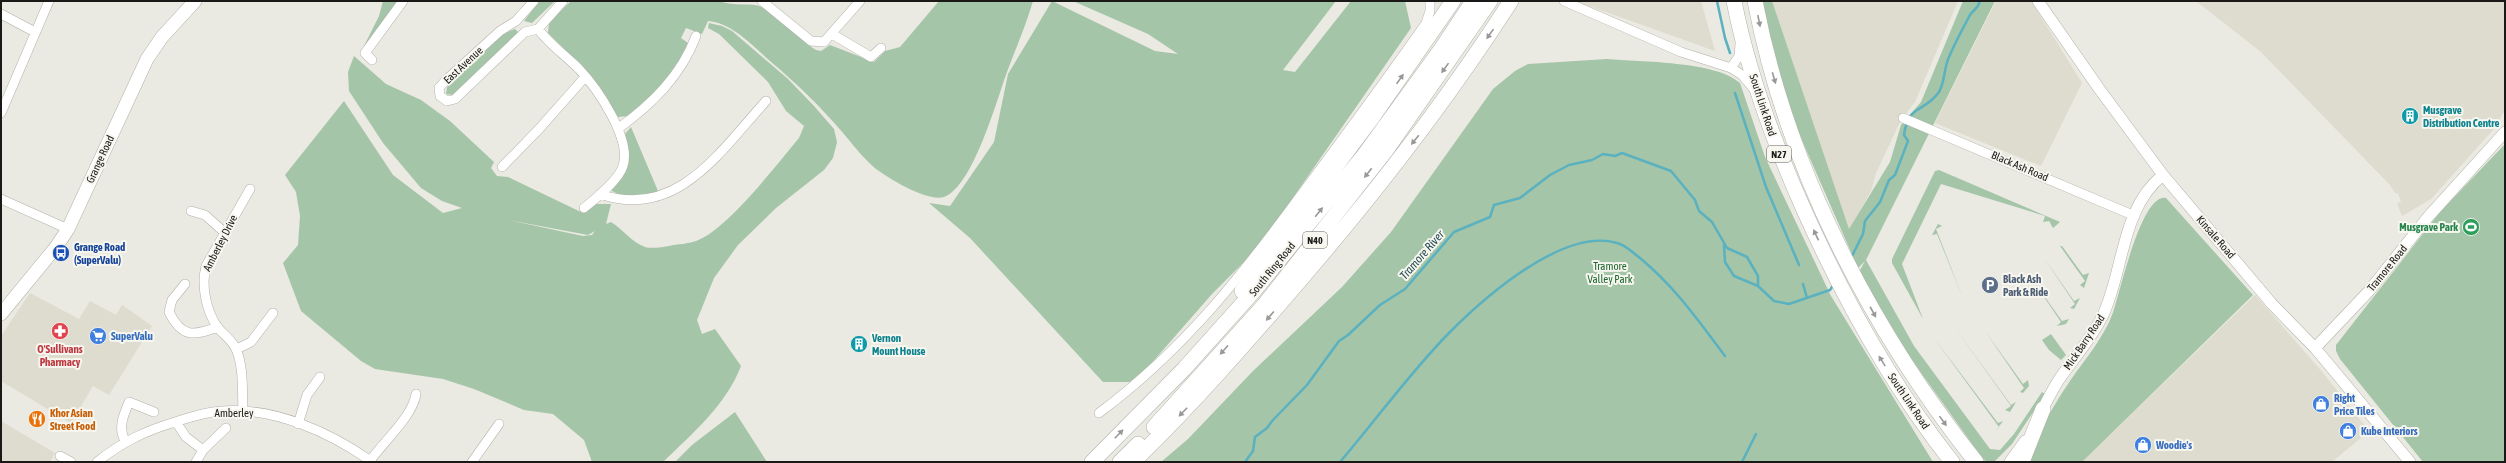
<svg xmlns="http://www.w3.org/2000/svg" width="2506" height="463" viewBox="0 0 2506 463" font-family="'Asap Condensed',sans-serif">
<rect width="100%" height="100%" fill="#eae9e2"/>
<path fill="#dedcce" d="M 1701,1 L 1715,51 L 1578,2 L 1578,1 Z
M 1769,1 L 1958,1 L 1915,102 L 1901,120 L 1876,173 L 1871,191 L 1849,230 Z
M 1996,1 L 2031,1 L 2082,83 L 2041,166 L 1935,123 Z
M 2196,1 L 2505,1 L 2505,110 L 2493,130 L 2431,199 L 2402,216 L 2397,203 L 2401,202 L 2398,193 L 2395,193 L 2390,185 L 2261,52 Z
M 30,293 L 79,319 L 90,301 L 116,315 L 122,305 L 152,326 L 109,395 L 93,386 L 71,423 L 1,381 L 1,336 Z
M 2255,295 L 2324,374 L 2369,431 L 2332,462 L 2082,462 Z
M 1,421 L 55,453 L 50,462 L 1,462 Z"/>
<path fill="#a5c5a8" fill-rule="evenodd" d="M 383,1 L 398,1 L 360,54 L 379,16 Z
M 539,1 L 555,1 L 532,23 L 524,21 Z
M 571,1 L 719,1 C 735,7 750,2 762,7 C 783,16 797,38 816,50 L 821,51 L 830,45 L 874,62 L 885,51 L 900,47 L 939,1 L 1033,1 C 1026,25 1016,48 1007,72 C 997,99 973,187 944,197 C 927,202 890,179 876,169 C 863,158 854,146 843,133 C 821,107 796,83 770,61 C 752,45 732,23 708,21 L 702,34 L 686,28 L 681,38 L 688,43 C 680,73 651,95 630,116 L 618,117 L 588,73 L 548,33 L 549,22 Z
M 1052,1 L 1155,51 L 1178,54 L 1148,34 L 1073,1 L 1336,1 L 1283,70 L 1295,72 L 1351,1 L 1405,1 L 1411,28 L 1258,248 L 1212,294 L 1149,366 L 1130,382 L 1103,382 L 970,238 L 929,203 L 950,206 L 994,142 L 1008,74 Z
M 1762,1 L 1772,1 L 1849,229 L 1890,162 L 1901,125 L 1921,102 L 1963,1 L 1995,1 L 1866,260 L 1914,346 L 1990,449 L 2000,450 L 2014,434 L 2042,392 L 2045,394 L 2012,444 L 1994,462 L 1986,462 L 1980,455 L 1909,356 L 1859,272 L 1865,261 L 1858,268 L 1790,113 L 1772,51 Z
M 709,23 L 722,26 L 732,31 L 788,79 L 814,106 L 834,129 L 837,142 L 833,158 L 824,170 L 776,208 L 738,245 L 714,278 L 697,320 L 702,334 L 715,329 L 741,366 C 726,405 692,434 663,462 L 592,462 L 584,440 L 553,414 L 524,410 L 474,389 L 443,379 L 375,369 L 361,361 L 301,311 L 283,263 L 298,245 L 300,216 L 296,192 L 285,175 L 344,101 L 393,175 L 443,213 L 462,208 L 442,201 L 421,188 L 383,143 L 349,91 L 348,72 L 354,56 L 386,84 L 421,100 L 450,121 L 494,162 L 491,168 L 497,176 L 508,177 L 583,213 L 595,204 L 611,204 L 606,224 L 611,222 C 623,229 631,242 645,247 C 651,249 663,247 669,246 C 678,244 688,244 696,241 C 727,230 777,164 799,138 L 804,126 L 786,111 L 768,82 L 719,34 L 708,28 ZM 508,220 L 588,235 L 595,231 L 592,235 L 583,236 Z
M 515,29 L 519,33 L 453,95 L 446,94 L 447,87 L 500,35 Z
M 1607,59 C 1640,62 1716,61 1740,83 L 1765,157 L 1831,296 L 1933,462 L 1161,462 L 1188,439 L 1253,371 L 1342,287 L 1391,232 L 1493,89 L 1515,71 L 1528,64 Z
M 631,127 L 658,191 C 646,195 622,199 611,190 L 628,162 L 625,134 Z
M 2505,144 L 2505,462 L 2423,462 L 2340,359 L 2336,351 L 2336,345 L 2440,212 Z
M 1939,170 L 2060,222 L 2053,228 L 2049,221 L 2043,222 L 2045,216 L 1941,184 L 1902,264 L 1923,319 L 1892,263 L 1892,259 L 1935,171 Z
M 2166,198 L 2253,295 L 2082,462 L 2026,462 C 2038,434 2051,409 2068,384 C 2084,360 2107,335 2115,306 C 2121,288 2142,193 2166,198 Z
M 1938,224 L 1942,226 L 1936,229 L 1963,298 L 1937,234 L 1932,235 Z
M 2060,246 L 2062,246 L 2083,275 L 2089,273 L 2084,288 L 2080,285 L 2085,281 Z
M 2044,258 L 2074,301 L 2080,298 L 2074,309 L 2070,308 L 2075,304 Z
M 2027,272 L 2062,321 L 2069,319 L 2066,324 L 2057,326 L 2061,322 Z
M 1953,325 L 2011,405 L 2016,402 L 2010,412 L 2005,410 L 2011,406 Z
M 1985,331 L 2023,384 L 2028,380 L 2029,386 L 2023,393 L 2020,392 L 2024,388 Z
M 2051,334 L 2066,355 L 2061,360 L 2049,350 L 2042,340 Z
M 1934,338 L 1998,423 L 2003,421 L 1995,432 L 1999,427 Z
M 735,412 L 767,462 L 675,462 L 692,445 Z"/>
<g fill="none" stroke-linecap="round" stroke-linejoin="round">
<path stroke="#5ab1bf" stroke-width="2.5" d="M 1717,1 L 1725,38 L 1730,53
M 1735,93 L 1766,187 L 1799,265
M 1724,245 L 1725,262 L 1734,276 L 1758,286 L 1774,301 L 1789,304 L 1830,290 L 1834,284
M 1851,258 L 1863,234 L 1865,221 L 1880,202 L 1889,180 L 1895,175 L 1908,141 L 1904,135 C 1908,104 1924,113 1939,92 C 1945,82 1944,67 1949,57 C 1955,43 1963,28 1970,15 C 1974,9 1978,9 1980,1
M 1803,284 L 1807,298
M 1245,462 L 1253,451 L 1255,437 L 1267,428 L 1272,421 L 1307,385 L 1339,341 L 1348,335 L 1380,305 L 1405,289 L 1454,232 L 1490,217 L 1494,205 L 1520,198 L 1550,175 L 1569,165 L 1592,160 L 1603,154 L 1615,156 L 1622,153 L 1671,171 L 1695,200 L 1699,211 L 1712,222 L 1727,248 L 1747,257 L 1758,276 L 1758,286
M 1340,462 C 1376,420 1412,370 1450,332 C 1485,297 1564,227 1617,243 C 1626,245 1633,253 1640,258 C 1675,287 1698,320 1725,356
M 1742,462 L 1756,434"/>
<defs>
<path id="minor" d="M 534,1 L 516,21 L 500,31 L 446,80 L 439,88 L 440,96 L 447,101 L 455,99 L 525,32 L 538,29
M 563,1 L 538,29 C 549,44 566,56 579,69 C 597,88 632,139 623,166 C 619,180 595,199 584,208
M 762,1 L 811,41 L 824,42 L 860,1
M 1564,1 L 1681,52 L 1731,68 L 1742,75 L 1753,88
M 1,14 L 35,32
M 832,34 L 871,57 L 881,48
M 372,60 L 365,53 L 403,1
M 1731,68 L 1739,56 L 1740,44
M 1,113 L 49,1
M 1903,118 L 2135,216
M 619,128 C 652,104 681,76 696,36
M 502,167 L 539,129 L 585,77
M 600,194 C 677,221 721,150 766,101
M 1,199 L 68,229
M 191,211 L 205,215 L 224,232
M 185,284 L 172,300 L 169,312 C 182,338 193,336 218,327
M 237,349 L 251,342 L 273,313
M 243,410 C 242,391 244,367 236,349 C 232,340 224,335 218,328 C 206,311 201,286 206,266 L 250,189
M 1099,413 C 1185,349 1244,273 1307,187 C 1347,133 1387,79 1426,23 L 1430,11 L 1430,1
M 176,422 L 186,437 L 203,450
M 298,424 L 307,395 L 320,377
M 125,441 C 118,428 123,416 129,402 L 154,412
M 60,456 L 71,462
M 370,461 C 383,442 413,416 416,394
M 97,462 C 122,442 145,431 175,422 C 190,417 206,412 222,411 C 274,407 330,432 372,462
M 196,462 L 203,450 L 226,428
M 472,462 L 499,424"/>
<path id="tertiary" d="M 2038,1 L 2100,90 L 2163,175 L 2272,304 L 2315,348 L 2410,462
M 2315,348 L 2369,291 L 2428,217 L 2505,132
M 2039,416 C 2046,403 2052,390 2060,378 C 2074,358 2092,338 2103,315 C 2124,270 2121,208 2163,175
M 2010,462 L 2025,441"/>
<path id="secondary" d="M 1,314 L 56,247 L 68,229 L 147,59 L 162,37 L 195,1"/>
<path id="trunk" d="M 1734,1 C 1748,73 1774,143 1804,210 C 1844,299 1891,385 1952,462
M 1755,1 C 1787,168 1871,330 1976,462
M 1242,291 L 1372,118 L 1453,1
M 1154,427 L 1265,304 L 1387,149 L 1490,1
M 1092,462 L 1184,369 L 1253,292 L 1365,154 L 1442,48 L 1473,1
M 1120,462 L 1138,444
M 1133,462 C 1193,404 1247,342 1301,279 C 1377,191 1448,99 1511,1
M 2022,462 L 2043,409"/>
</defs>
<use href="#minor" stroke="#b2b1aa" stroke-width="10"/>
<use href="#tertiary" stroke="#b2b1aa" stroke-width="12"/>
<use href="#secondary" stroke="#b2b1aa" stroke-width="14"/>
<use href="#trunk" stroke="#b2b1aa" stroke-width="16"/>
<use href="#minor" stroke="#fff" stroke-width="9"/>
<use href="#tertiary" stroke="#fff" stroke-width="11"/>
<use href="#secondary" stroke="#fff" stroke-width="13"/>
<use href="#trunk" stroke="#fff" stroke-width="15"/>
</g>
<defs><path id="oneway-solid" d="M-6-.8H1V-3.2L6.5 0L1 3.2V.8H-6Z"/></defs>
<g fill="#989897">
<use href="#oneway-solid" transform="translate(1759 21) rotate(79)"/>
<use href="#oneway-solid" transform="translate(1490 34) rotate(125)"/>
<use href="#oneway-solid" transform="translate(1445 68) rotate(126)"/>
<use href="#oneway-solid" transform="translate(1774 78) rotate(74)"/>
<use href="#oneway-solid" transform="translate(1400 79) rotate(-55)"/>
<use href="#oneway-solid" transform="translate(1415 140) rotate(129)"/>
<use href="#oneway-solid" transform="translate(1368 173) rotate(128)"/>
<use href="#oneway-solid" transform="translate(1319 212) rotate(-51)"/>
<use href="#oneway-solid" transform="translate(1816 235) rotate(-115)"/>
<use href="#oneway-solid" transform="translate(1873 312) rotate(61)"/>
<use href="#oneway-solid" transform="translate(1270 316) rotate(130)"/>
<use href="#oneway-solid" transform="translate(1224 350) rotate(132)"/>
<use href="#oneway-solid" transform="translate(1882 361) rotate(-122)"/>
<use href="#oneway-solid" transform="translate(1183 412) rotate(134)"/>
<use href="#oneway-solid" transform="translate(1943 421) rotate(54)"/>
<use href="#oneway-solid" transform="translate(1119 434) rotate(-46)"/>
</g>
<defs>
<symbol id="building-disc" viewBox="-11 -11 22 22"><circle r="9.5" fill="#0f9aa8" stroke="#f7f6ef"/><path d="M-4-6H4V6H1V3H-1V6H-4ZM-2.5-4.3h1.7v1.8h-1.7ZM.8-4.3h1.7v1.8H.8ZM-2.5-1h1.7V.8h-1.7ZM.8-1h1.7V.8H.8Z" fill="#fff"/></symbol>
<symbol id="stadium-disc" viewBox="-11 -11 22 22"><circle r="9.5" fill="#2e9e5b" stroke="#f7f6ef"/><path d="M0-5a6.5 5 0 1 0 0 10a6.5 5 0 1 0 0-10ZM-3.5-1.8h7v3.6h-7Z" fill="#fff"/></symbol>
<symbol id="bus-disc" viewBox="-11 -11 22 22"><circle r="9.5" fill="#1a4fb4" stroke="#f7f6ef"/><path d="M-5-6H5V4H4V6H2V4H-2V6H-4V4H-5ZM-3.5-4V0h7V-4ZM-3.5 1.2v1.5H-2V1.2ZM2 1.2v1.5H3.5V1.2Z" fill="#fff"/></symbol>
<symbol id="parking-disc" viewBox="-11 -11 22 22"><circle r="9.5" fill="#5c6f8a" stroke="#f7f6ef"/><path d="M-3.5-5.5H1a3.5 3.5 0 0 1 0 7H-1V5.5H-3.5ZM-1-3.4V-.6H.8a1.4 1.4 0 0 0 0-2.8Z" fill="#fff"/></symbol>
<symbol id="pharmacy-disc" viewBox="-11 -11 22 22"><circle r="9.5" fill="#e0444e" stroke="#f7f6ef"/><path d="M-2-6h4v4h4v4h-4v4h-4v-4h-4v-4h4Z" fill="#fff"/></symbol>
<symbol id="supermarket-disc" viewBox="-11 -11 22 22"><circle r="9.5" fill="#3f7fe0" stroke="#f7f6ef"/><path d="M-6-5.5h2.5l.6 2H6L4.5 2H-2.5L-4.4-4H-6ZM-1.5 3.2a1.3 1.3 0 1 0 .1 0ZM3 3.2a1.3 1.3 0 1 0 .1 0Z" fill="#fff"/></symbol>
<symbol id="shop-disc" viewBox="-11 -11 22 22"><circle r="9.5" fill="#3f7fe0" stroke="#f7f6ef"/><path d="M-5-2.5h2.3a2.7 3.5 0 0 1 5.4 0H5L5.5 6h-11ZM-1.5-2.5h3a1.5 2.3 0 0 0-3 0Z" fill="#fff"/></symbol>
<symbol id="restaurant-disc" viewBox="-11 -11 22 22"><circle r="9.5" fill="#e8710a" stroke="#f7f6ef"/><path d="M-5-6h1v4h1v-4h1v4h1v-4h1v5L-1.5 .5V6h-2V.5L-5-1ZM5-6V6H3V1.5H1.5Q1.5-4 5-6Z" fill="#fff"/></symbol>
</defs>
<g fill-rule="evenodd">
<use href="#building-disc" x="2400" y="106" width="20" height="20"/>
<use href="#stadium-disc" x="2461" y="217" width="20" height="20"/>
<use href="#bus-disc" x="51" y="243" width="20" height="20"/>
<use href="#parking-disc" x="1980" y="275" width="20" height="20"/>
<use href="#pharmacy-disc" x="50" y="321" width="20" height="20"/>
<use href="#supermarket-disc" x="88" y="326" width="20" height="20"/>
<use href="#building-disc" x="849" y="334" width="20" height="20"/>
<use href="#shop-disc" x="2311" y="394" width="20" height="20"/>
<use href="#restaurant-disc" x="27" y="409" width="20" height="20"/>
<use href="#shop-disc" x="2338" y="421" width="20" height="20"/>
<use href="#shop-disc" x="2133" y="435" width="20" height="20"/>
</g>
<g text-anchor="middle" stroke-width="4" stroke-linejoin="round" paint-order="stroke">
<g fill="#f7f6ef" stroke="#5c5b58" stroke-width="1">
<rect x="1767" y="146" width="24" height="16" rx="3"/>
<rect x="1303" y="232" width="24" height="16" rx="3"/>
</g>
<g font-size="10" font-weight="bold" fill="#1a1917">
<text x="1779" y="158">N27</text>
<text x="1315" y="244">N40</text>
</g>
<g font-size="11" fill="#1a1917" stroke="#f7f6ef">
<text transform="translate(463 65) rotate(-43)" y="4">East Avenue</text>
<text transform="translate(1763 105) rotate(72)" y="4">South Link Road</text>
<text transform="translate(100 159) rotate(-65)" y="4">Grange Road</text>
<text transform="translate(2020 166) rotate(23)" y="4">Black Ash Road</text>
<text transform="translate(2216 237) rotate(49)" y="4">Kinsale Road</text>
<text transform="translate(220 243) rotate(-63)" y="4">Amberley Drive</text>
<text transform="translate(2387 268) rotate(-51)" y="4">Tramore Road</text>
<text transform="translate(1272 269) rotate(-51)" y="4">South Ring Road</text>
<text transform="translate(2084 342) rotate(-56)" y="4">Mick Barry Road</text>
<text transform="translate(1909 401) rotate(56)" y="4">South Link Road</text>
<text x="234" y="417">Amberley</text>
</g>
<g font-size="11" font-weight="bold" fill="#0d838f" stroke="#f7f6ef" text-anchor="start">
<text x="2423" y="114">Musgrave<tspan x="2423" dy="13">Distribution Centre</tspan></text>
<text x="872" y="342">Vernon<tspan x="872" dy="13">Mount House</tspan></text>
</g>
<g font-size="11" font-weight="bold" fill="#27864d" stroke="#f7f6ef" text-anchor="end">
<text x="2458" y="231">Musgrave Park</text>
</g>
<g font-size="11" font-weight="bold" fill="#164399" stroke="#f7f6ef" text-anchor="start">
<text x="74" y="251">Grange Road<tspan x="74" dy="13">(SuperValu)</tspan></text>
</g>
<g font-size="11" fill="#1a672e" stroke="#f7f6ef">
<text x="1610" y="270">Tramore<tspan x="1610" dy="13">Valley Park</tspan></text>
</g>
<g font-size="11" font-weight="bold" fill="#4e5e75" stroke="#f7f6ef" text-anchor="start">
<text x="2003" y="283">Black Ash<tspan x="2003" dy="13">Park &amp; Ride</tspan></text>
</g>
<g font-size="11" font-weight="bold" fill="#366cbe" stroke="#f7f6ef" text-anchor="start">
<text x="111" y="340">SuperValu</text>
<text x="2334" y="402">Right<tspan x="2334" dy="13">Price Tiles</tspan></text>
<text x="2361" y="435">Kube Interiors</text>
<text x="2156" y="449">Woodie's</text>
</g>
<g font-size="11" font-weight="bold" fill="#be3a42" stroke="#f7f6ef">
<text x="60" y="353">O'Sullivans<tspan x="60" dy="13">Pharmacy</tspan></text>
</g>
<g font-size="11" font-weight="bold" fill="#c56008" stroke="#f7f6ef" text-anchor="start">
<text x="50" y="417">Khor Asian<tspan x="50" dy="13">Street Food</tspan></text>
</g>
<g font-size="12" font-style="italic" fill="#244c52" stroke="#f7f6ef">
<text transform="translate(1422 255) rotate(-49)" y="4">Tramore River</text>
</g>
</g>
<rect width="2506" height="463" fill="none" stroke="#1a1917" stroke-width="4"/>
</svg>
